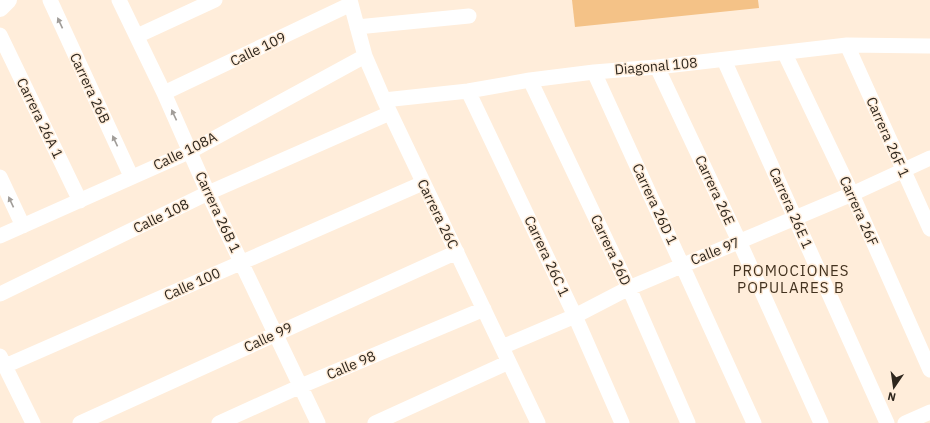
<svg xmlns="http://www.w3.org/2000/svg" width="930" height="423" viewBox="0 0 930 423" font-family="'IBM Plex Sans',sans-serif">
<rect width="100%" height="100%" fill="#ffedda"/>
<path fill="#f4c287" d="M 572,0 L 758,0 L 759,8 L 575,27 Z"/>
<g fill="none" stroke-linecap="round" stroke-linejoin="round">
<path stroke="#fff" stroke-width="15" d="M 50,0 L 131,176
M 119,0 L 164,93 L 208,193 L 318,423
M 350,0 L 365,56 L 384,100 L 538,423
M 357,27 L 469,16
M 0,35 L 80,201
M 137,36 L 215,0
M 847,45 L 930,229
M 785,54 L 852,194 L 930,370
M 724,60 L 887,423
M 657,67 L 739,241 L 821,423
M 594,72 L 754,423
M 530,80 L 629,288 L 688,423
M 468,91 L 575,316 L 622,423
M 164,93 L 351,4
M 384,100 L 468,91 L 530,80 L 594,72 L 657,67 L 847,45 L 929,46
M 0,177 L 23,226
M 0,236 L 191,151 L 365,56
M 0,294 L 208,193 L 390,113
M 502,347 L 575,316 L 629,288 L 852,194 L 930,158
M 0,356 L 33,423
M 5,366 L 423,183
M 80,423 L 457,252
M 219,423 L 301,386 L 484,309
M 375,423 L 509,362
M 905,423 L 930,412"/>
<path stroke="#fff" stroke-width="18" d="M 0,8 L 8,0"/>
</g>
<defs><path id="oneway-solid" d="M-6-.8H1V-3.2L6.5 0L1 3.2V.8H-6Z"/></defs>
<g fill="#a19d99">
<use href="#oneway-solid" transform="translate(60 23) rotate(-115)"/>
<use href="#oneway-solid" transform="translate(174 115) rotate(-115)"/>
<use href="#oneway-solid" transform="translate(115 141) rotate(-115)"/>
<use href="#oneway-solid" transform="translate(11 202) rotate(-115)"/>
</g>
<g text-anchor="middle" stroke-width="3" stroke-linejoin="round" paint-order="stroke">
<g font-size="14" fill="#2e261d" stroke="#ffedda">
<text transform="translate(258 49) rotate(-26)" y="5">Calle 109</text>
<text transform="translate(656 66) rotate(-5)" y="5">Diagonal 108</text>
<text transform="translate(90 88) rotate(65)" y="5">Carrera 26B</text>
<text transform="translate(40 118) rotate(64)" y="5">Carrera 26A 1</text>
<text transform="translate(888 137) rotate(66)" y="5">Carrera 26F 1</text>
<text transform="translate(185 151) rotate(-26)" y="5">Calle 108A</text>
<text transform="translate(715 190) rotate(65)" y="5">Carrera 26E</text>
<text transform="translate(655 204) rotate(65)" y="5">Carrera 26D 1</text>
<text transform="translate(791 208) rotate(66)" y="5">Carrera 26E 1</text>
<text transform="translate(859 211) rotate(66)" y="5">Carrera 26F</text>
<text transform="translate(218 212) rotate(65)" y="5">Carrera 26B 1</text>
<text transform="translate(438 214) rotate(64)" y="5">Carrera 26C</text>
<text transform="translate(161 216) rotate(-26)" y="5">Calle 108</text>
<text transform="translate(611 250) rotate(65)" y="5">Carrera 26D</text>
<text transform="translate(715 251) rotate(-22)" y="5">Calle 97</text>
<text transform="translate(547 256) rotate(65)" y="5">Carrera 26C 1</text>
<text transform="translate(192 284) rotate(-24)" y="5">Calle 100</text>
<text transform="translate(268 337) rotate(-25)" y="5">Calle 99</text>
<text transform="translate(351 365) rotate(-23)" y="5">Calle 98</text>
</g>
<g font-size="15" letter-spacing="1" fill="#43321f" stroke="#ffedda">
<text x="791" y="276">PROMOCIONES<tspan x="791" dy="17">POPULARES B</tspan></text>
</g>
</g>
<g transform="translate(894 387) rotate(193)" stroke="#ffedda" stroke-width="3" paint-order="stroke">
<path d="M0-3L7 15L0 10L-7 15Z" fill="#2e261d"/>
<text y="-6" font-size="11" font-weight="bold" text-anchor="middle" fill="#2e261d">N</text>
</g>
</svg>
